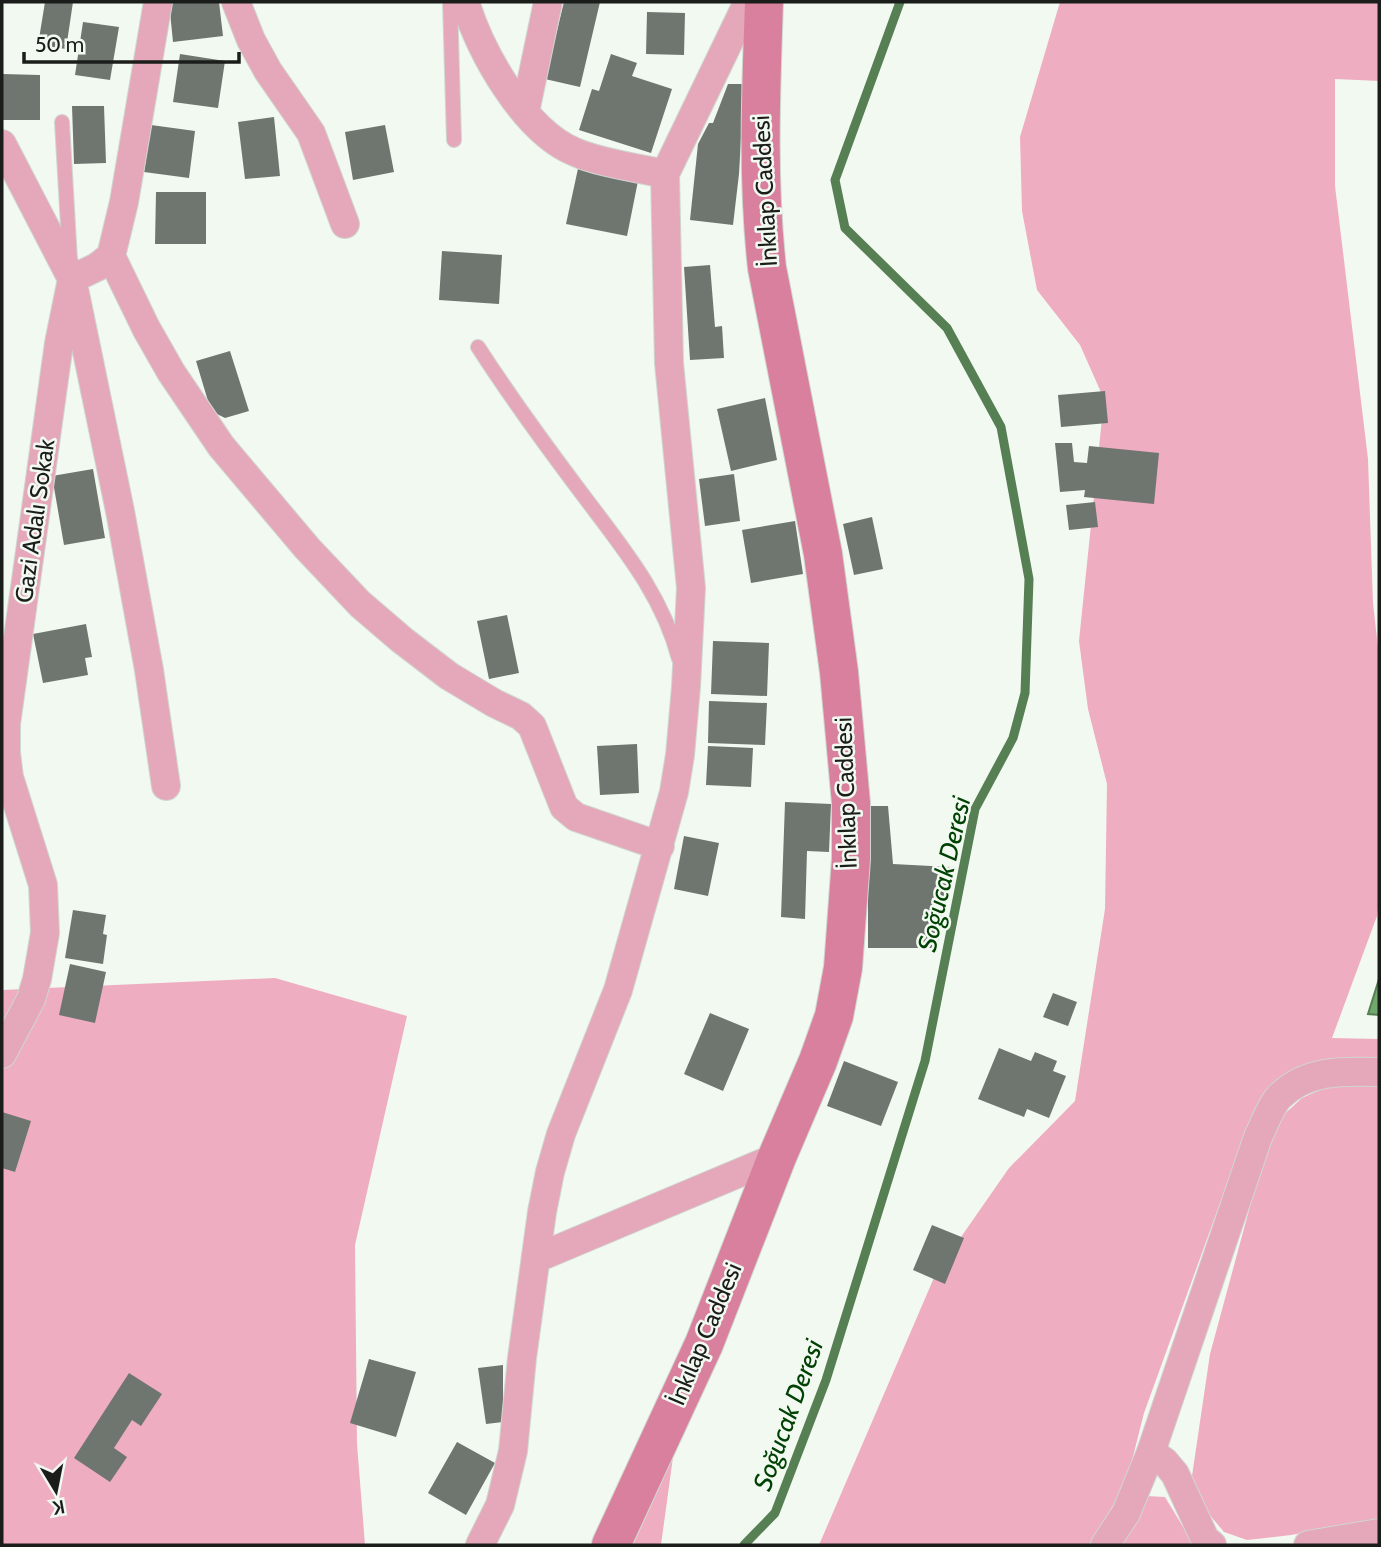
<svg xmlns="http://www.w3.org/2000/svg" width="1381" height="1547" viewBox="0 0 1381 1547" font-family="Cabin,sans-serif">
<rect width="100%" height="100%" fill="#f2f9f1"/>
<path fill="#efadc2" d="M 1060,2 L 1379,2 L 1379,81 L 1335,79 L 1335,186 L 1368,459 L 1373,603 L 1379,657 L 1379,900 L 1377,916 L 1332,1038 L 1379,1039 L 1379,1061 L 1269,1091 L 1249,1123 L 1144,1413 L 1126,1484 L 1089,1545 L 819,1545 L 936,1273 L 1009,1168 L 1075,1101 L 1105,909 L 1107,784 L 1088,709 L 1079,641 L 1104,399 L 1080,345 L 1037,290 L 1022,211 L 1020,137 Z
M 275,978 L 407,1016 L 355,1245 L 357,1444 L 365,1545 L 2,1545 L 2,990 Z
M 1331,1085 L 1379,1085 L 1379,1519 L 1291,1535 L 1247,1540 L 1224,1532 L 1208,1513 L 1192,1476 L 1210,1354 L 1262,1162 L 1280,1118 L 1302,1098 Z
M 673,1457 L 661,1545 L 633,1545 Z
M 1147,1496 L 1165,1497 L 1194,1545 L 1118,1545 Z"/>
<path fill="#6fa96c" stroke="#567f53" stroke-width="2" d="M 1379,979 L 1379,1015 L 1368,1014 Z"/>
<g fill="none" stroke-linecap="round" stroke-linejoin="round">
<path stroke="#567f53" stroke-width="9" d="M 744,1545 L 775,1513 L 826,1380 L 925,1061 L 975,809 L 1013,738 L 1025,693 L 1029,579 L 1001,427 L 947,328 L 845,228 L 835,180 L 900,2"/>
</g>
<path fill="#6f766f" d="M 45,2 L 73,2 L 66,49 L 38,45 Z
M 169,2 L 219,2 L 223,36 L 173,42 Z
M 564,2 L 600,2 L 580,87 L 545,79 Z
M 647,12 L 685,13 L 684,55 L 646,54 Z
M 83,22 L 119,27 L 110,80 L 75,75 Z
M 180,54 L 225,61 L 218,108 L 173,102 Z
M 611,54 L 637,63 L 632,76 L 672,89 L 651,153 L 579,130 L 592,89 L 599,91 Z
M 3,74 L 40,75 L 40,120 L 2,120 Z
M 728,84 L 744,84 L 739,174 L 733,225 L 690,220 L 698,144 L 709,123 L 713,123 Z
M 72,106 L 104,106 L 106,163 L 74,164 Z
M 274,117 L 280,176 L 245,179 L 238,122 Z
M 151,125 L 195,131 L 189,178 L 144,172 Z
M 385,125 L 394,172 L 353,180 L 345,132 Z
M 579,164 L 639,176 L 627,236 L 566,224 Z
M 156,192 L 206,192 L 206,244 L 155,244 Z
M 442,251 L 502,255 L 499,304 L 439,300 Z
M 710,265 L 715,327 L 722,326 L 724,358 L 690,360 L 684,267 Z
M 230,351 L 249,411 L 225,418 L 211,411 L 196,361 Z
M 1105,391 L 1108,423 L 1061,427 L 1058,395 Z
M 765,398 L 777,460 L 731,471 L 717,409 Z
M 1055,443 L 1072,443 L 1074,462 L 1087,463 L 1089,446 L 1159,453 L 1154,504 L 1084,497 L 1085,490 L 1060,492 Z
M 93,469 L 105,538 L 64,545 L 52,476 Z
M 734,474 L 740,521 L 705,526 L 699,479 Z
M 1095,502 L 1098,527 L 1069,530 L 1066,505 Z
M 872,517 L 883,569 L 854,575 L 843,524 Z
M 795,521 L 803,574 L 751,583 L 742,530 Z
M 507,615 L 519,673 L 489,679 L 477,621 Z
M 86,624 L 92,657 L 85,658 L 88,675 L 43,683 L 33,634 Z
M 713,641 L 769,643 L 767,696 L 711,694 Z
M 709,701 L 767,703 L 765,745 L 708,743 Z
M 637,744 L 639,793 L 600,795 L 597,746 Z
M 708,746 L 753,748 L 751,787 L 706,785 Z
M 785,802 L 831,804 L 829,852 L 807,851 L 805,919 L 781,917 Z
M 868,806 L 888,806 L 893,864 L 950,867 L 937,948 L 868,948 Z
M 684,836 L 719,843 L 708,896 L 674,889 Z
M 73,910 L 106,915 L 103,934 L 107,935 L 103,964 L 65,958 Z
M 70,964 L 106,972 L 95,1023 L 59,1015 Z
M 1053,993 L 1077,1002 L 1068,1026 L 1043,1017 Z
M 710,1013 L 749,1029 L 723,1091 L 684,1074 Z
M 999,1048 L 1031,1061 L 1035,1052 L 1057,1061 L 1053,1071 L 1066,1076 L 1049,1118 L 1027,1109 L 1024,1117 L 978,1099 Z
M 844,1061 L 898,1082 L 881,1126 L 827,1106 Z
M 2,1112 L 31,1121 L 15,1172 L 2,1168 Z
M 932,1225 L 964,1238 L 945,1284 L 913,1270 Z
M 369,1359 L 416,1372 L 396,1437 L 350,1423 Z
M 503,1365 L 503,1422 L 486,1424 L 478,1368 Z
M 129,1373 L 162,1394 L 141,1426 L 132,1420 L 114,1448 L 127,1457 L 110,1482 L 74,1458 Z
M 457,1442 L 495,1463 L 466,1515 L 428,1493 Z"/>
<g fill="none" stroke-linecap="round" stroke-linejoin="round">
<defs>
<path id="lane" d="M 450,2 L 454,140
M 62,122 L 70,260
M 478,347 C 511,398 546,446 583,495 C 622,547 662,594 679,659"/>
<path id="street" d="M 236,2 L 251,40 L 268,71 L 311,133 L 345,224
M 465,2 C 481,53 524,131 575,152 C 600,163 638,168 665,174
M 525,112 L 548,2
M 2,144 L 72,279 L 120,511 L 149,670 L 166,786
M 111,256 L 146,328 L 171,372 L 221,446 L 307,548 L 360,604 L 402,640 L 449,676 L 494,703 L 521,716 L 532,726 L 564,807 L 576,817 L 660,846
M 2,1054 L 31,999 L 37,979 L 45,933 L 43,885 L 9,777 L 6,753 L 6,724 L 59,343 L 72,279 L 97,267 L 111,256 L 124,202 L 158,2
M 537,1258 L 777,1157
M 1151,1452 L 1165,1462 L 1175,1474 L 1205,1539 L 1212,1545
M 480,1545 L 500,1505 L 513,1451 L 522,1358 L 542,1212 L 550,1172 L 561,1134 L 618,990 L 674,792 L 680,755 L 686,687 L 691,588 L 669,363 L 665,174 L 748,2
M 1105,1545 L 1126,1513 L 1151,1452 L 1258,1137 C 1264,1125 1270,1107 1279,1097 C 1307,1069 1343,1071 1379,1072
M 1308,1545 L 1379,1533"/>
<path id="secondary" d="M 611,1545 L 704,1344 L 777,1157 L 818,1061 L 834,1016 L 843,968 L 851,859 L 851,803 L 839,672 L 823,554 L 767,268 C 757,179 761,91 764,2"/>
</defs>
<use href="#lane" stroke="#d0d6cf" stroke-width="16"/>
<use href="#street" stroke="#d0d6cf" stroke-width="30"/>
<use href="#secondary" stroke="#d0d6cf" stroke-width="40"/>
<use href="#lane" stroke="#e5a8bb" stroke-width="14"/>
<use href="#street" stroke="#e5a8bb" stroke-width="28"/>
<use href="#secondary" stroke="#d8809e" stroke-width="38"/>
</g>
<g text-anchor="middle" stroke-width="5" stroke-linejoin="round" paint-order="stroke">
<g font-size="24" fill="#1b1d1a" stroke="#f2f9f1">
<text transform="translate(765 191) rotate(-93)" y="8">İnkılap Caddesi</text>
<text transform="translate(35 521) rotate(-82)" y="8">Gazi Adalı Sokak</text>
<text transform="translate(846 793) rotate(-92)" y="8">İnkılap Caddesi</text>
<text transform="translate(705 1334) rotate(-67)" y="8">İnkılap Caddesi</text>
</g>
<g font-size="26" font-style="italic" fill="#004203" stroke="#f2f9f1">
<text transform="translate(944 874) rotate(-77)" y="9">Soğucak Deresi</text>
<text transform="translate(788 1415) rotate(-70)" y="9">Soğucak Deresi</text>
</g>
</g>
<rect width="1381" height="1547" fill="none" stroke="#1b1d1a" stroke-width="7"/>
<g transform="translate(56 1491) rotate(170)" stroke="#f2f9f1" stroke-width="5" paint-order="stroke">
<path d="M0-5L12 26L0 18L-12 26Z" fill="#1b1d1a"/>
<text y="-10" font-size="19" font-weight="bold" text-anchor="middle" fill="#1b1d1a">K</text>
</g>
<path d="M24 52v10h215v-10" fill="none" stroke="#1b1d1a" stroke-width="3.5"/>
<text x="35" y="52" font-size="21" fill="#1b1d1a" stroke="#f2f9f1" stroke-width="5" paint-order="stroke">50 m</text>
</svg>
